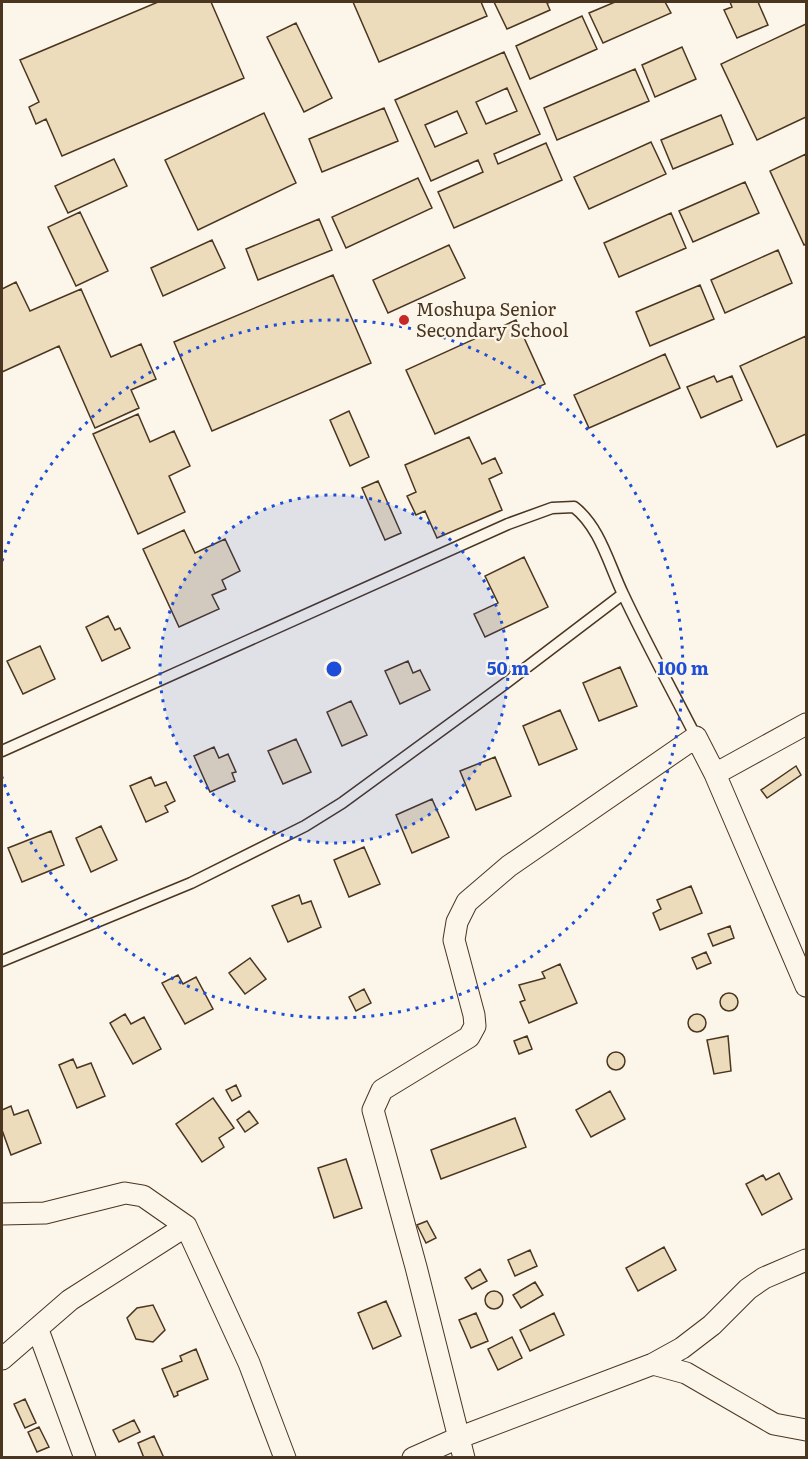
<svg xmlns="http://www.w3.org/2000/svg" width="808" height="1459" viewBox="0 0 808 1459" font-family="Literata,serif">
<rect width="100%" height="100%" fill="#fbf6e9"/>
<path fill="#ecdcbc" stroke="#4a3520" stroke-width="1.5" fill-rule="evenodd" d="M 158,2 L 211,2 L 244,78 L 62,156 L 46,119 L 36,124 L 29,107 L 39,102 L 20,60 Z
M 353,2 L 481,2 L 487,16 L 379,62 Z
M 494,2 L 551,2 L 547,3 L 550,10 L 507,29 Z
M 615,2 L 665,2 L 671,13 L 603,43 L 589,13 Z
M 730,2 L 758,2 L 768,25 L 737,38 L 724,10 L 732,7 Z
M 582,16 L 597,49 L 530,79 L 516,46 Z
M 296,23 L 332,98 L 304,112 L 267,37 Z
M 806,24 L 806,117 L 757,140 L 721,64 Z
M 682,47 L 696,79 L 655,97 L 642,65 Z
M 504,52 L 540,134 L 494,154 L 498,164 L 546,143 L 562,180 L 454,228 L 438,192 L 483,172 L 478,160 L 431,181 L 395,100 ZM 507,88 L 517,111 L 486,124 L 476,102 ZM 457,111 L 467,133 L 435,147 L 425,125 Z
M 635,69 L 649,101 L 557,140 L 544,108 Z
M 384,108 L 398,141 L 322,172 L 309,139 Z
M 264,113 L 296,183 L 198,230 L 165,160 Z
M 721,115 L 733,144 L 673,169 L 661,140 Z
M 651,142 L 666,174 L 589,209 L 574,177 Z
M 806,154 L 806,244 L 804,245 L 770,171 Z
M 114,159 L 127,186 L 68,213 L 55,186 Z
M 418,178 L 432,208 L 346,248 L 332,217 Z
M 745,182 L 759,213 L 693,242 L 679,211 Z
M 80,212 L 108,271 L 76,286 L 48,227 Z
M 671,213 L 686,248 L 619,277 L 604,243 Z
M 319,219 L 332,250 L 258,280 L 246,249 Z
M 212,240 L 225,268 L 163,296 L 151,268 Z
M 449,245 L 465,278 L 388,313 L 373,280 Z
M 778,250 L 792,283 L 725,313 L 711,280 Z
M 333,275 L 371,363 L 212,431 L 174,342 Z
M 16,282 L 30,311 L 81,289 L 111,357 L 141,344 L 156,379 L 131,390 L 139,408 L 95,428 L 59,346 L 2,372 L 2,289 Z
M 700,285 L 714,319 L 650,346 L 636,312 Z
M 516,320 L 545,384 L 435,434 L 406,370 Z
M 806,336 L 806,434 L 777,447 L 740,366 Z
M 665,354 L 680,388 L 589,428 L 574,395 Z
M 714,376 L 717,382 L 732,376 L 742,400 L 701,418 L 687,387 Z
M 349,411 L 369,457 L 350,466 L 330,420 Z
M 138,414 L 150,442 L 174,431 L 190,466 L 169,476 L 185,512 L 138,534 L 93,434 Z
M 469,437 L 482,464 L 495,458 L 502,473 L 489,479 L 502,510 L 437,538 L 425,511 L 416,515 L 407,496 L 416,492 L 405,465 Z
M 378,481 L 401,533 L 385,540 L 362,488 Z
M 184,530 L 195,553 L 225,539 L 240,571 L 222,580 L 226,589 L 212,595 L 219,609 L 179,627 L 143,549 Z
M 524,557 L 548,607 L 485,637 L 474,614 L 498,603 L 485,576 Z
M 108,616 L 115,630 L 120,628 L 130,648 L 102,661 L 86,627 Z
M 40,646 L 55,679 L 23,694 L 7,661 Z
M 408,661 L 413,673 L 420,670 L 430,690 L 400,704 L 385,671 Z
M 620,667 L 637,706 L 599,721 L 583,683 Z
M 351,701 L 367,735 L 342,746 L 327,712 Z
M 560,710 L 577,749 L 539,765 L 523,726 Z
M 296,739 L 311,772 L 283,784 L 268,751 Z
M 214,747 L 219,758 L 228,754 L 236,772 L 232,773 L 235,781 L 210,792 L 194,756 Z
M 495,757 L 511,796 L 476,810 L 460,771 Z
M 796,766 L 801,775 L 767,798 L 761,790 Z
M 151,777 L 155,786 L 166,782 L 175,801 L 165,806 L 168,812 L 146,822 L 130,786 Z
M 432,799 L 449,837 L 412,853 L 396,815 Z
M 101,826 L 117,860 L 91,872 L 76,838 Z
M 51,831 L 64,865 L 22,882 L 8,848 Z
M 364,847 L 380,884 L 349,897 L 334,860 Z
M 691,886 L 702,913 L 660,930 L 653,913 L 661,909 L 657,900 Z
M 299,895 L 302,904 L 311,901 L 321,927 L 288,942 L 272,906 Z
M 730,926 L 734,938 L 713,946 L 708,934 Z
M 706,952 L 711,963 L 697,969 L 692,958 Z
M 250,958 L 266,979 L 245,994 L 229,973 Z
M 560,964 L 577,1003 L 529,1023 L 520,1002 L 525,1000 L 519,985 L 545,978 L 542,972 Z
M 178,975 L 183,984 L 196,977 L 213,1009 L 185,1024 L 162,983 Z
M 364,989 L 371,1003 L 356,1011 L 349,997 Z
M720 1002a9 9 0 1 1 18 0a9 9 0 1 1-18 0Z
M688 1023a9 9 0 1 1 18 0a9 9 0 1 1-18 0Z
M 125,1014 L 131,1024 L 144,1017 L 161,1049 L 133,1064 L 110,1023 Z
M 527,1036 L 532,1049 L 519,1054 L 514,1041 Z
M 728,1036 L 731,1071 L 714,1074 L 707,1040 Z
M607 1061a9 9 0 1 1 18 0a9 9 0 1 1-18 0Z
M 73,1059 L 77,1068 L 91,1063 L 105,1096 L 77,1108 L 59,1065 Z
M 236,1085 L 241,1096 L 232,1101 L 226,1090 Z
M 610,1091 L 625,1119 L 591,1137 L 576,1110 Z
M 213,1098 L 234,1128 L 219,1138 L 224,1147 L 202,1162 L 176,1124 Z
M 11,1106 L 14,1115 L 28,1110 L 41,1143 L 11,1155 L 2,1130 L 2,1110 Z
M 249,1111 L 258,1123 L 245,1132 L 237,1120 Z
M 515,1118 L 526,1147 L 441,1179 L 431,1150 Z
M 346,1159 L 362,1208 L 334,1218 L 318,1168 Z
M 779,1173 L 792,1199 L 762,1215 L 746,1184 L 763,1175 L 766,1180 Z
M 427,1221 L 436,1238 L 426,1243 L 417,1225 Z
M 664,1247 L 676,1270 L 638,1291 L 626,1268 Z
M 530,1250 L 537,1266 L 515,1276 L 508,1260 Z
M 480,1269 L 487,1281 L 472,1289 L 465,1278 Z
M 535,1282 L 543,1295 L 521,1308 L 513,1295 Z
M485 1300a9 9 0 1 1 18 0a9 9 0 1 1-18 0Z
M 386,1301 L 401,1336 L 373,1349 L 358,1313 Z
M 153,1305 L 165,1330 L 153,1342 L 136,1339 L 127,1318 L 137,1308 Z
M 476,1313 L 488,1341 L 471,1348 L 459,1320 Z
M 554,1313 L 564,1335 L 530,1351 L 520,1330 Z
M 512,1337 L 522,1358 L 498,1370 L 488,1349 Z
M 196,1349 L 208,1379 L 177,1392 L 178,1395 L 174,1397 L 162,1369 L 182,1361 L 180,1356 Z
M 25,1399 L 36,1423 L 25,1428 L 14,1404 Z
M 134,1420 L 140,1432 L 119,1442 L 113,1430 Z
M 39,1427 L 49,1447 L 37,1452 L 28,1432 Z
M 154,1436 L 164,1458 L 144,1458 L 138,1443 Z"/>
<g fill="none" stroke-linecap="round" stroke-linejoin="round">
<defs>
<path id="lane" d="M 2,751 L 508,524 L 552,508 L 574,507 C 600,527 609,565 623,594 C 646,643 672,690 696,737
M 2,961 L 191,883 L 305,826 L 342,803 L 506,683 L 623,594"/>
<path id="street" d="M 715,774 L 806,724
M 2,1214 L 45,1213 L 125,1193 L 143,1196 L 186,1226 L 249,1363 L 285,1458
M 38,1330 L 85,1458
M 2,1359 L 70,1300 L 186,1226
M 653,1364 L 686,1373 L 774,1424 L 806,1430
M 413,1458 L 458,1438 L 653,1364 L 682,1348 L 712,1325 L 748,1289 L 764,1278 L 806,1260
M 464,1458 L 416,1267 L 373,1110 L 382,1090 L 469,1037 L 475,1026 L 474,1015 L 454,940 L 457,922 L 467,902 L 509,866 L 696,737 L 715,774 L 806,986"/>
</defs>
<use href="#lane" stroke="#4a3520" stroke-width="13"/>
<use href="#street" stroke="#4a3520" stroke-width="23"/>
<use href="#lane" stroke="#fbf6e9" stroke-width="10"/>
<use href="#street" stroke="#fbf6e9" stroke-width="21"/>
</g>
<circle cx="334" cy="669" r="174" fill="#1d4ed8" fill-opacity=".12"/>
<g fill="none" stroke="#1d4ed8" stroke-width="3" stroke-dasharray="3 6">
<circle cx="334" cy="669" r="174"/>
<path d="M2 561A349 349 0 1 1 2 777"/>
</g>
<circle fill="#c62828" stroke="#fbf6e9" stroke-width="2" cx="404" cy="320" r="6"/>
<g text-anchor="middle" stroke-width="4.5" stroke-linejoin="round" paint-order="stroke">
<g font-size="18" fill="#4a3520" stroke="#fbf6e9" text-anchor="start">
<text x="416" y="316">Moshupa Senior<tspan x="416" dy="21">Secondary School</tspan></text>
</g>
</g>
<circle cx="334" cy="669" r="9" fill="#1d4ed8" stroke="#fbf6e9" stroke-width="3"/>
<g font-size="18" text-anchor="middle" font-weight="bold" fill="#1d4ed8" stroke="#fbf6e9" stroke-width="4.5" stroke-linejoin="round" paint-order="stroke">
<text x="508" y="675">50 m</text>
<text x="683" y="675">100 m</text>
</g>
<rect width="808" height="1459" fill="none" stroke="#4a3520" stroke-width="6"/>
</svg>
